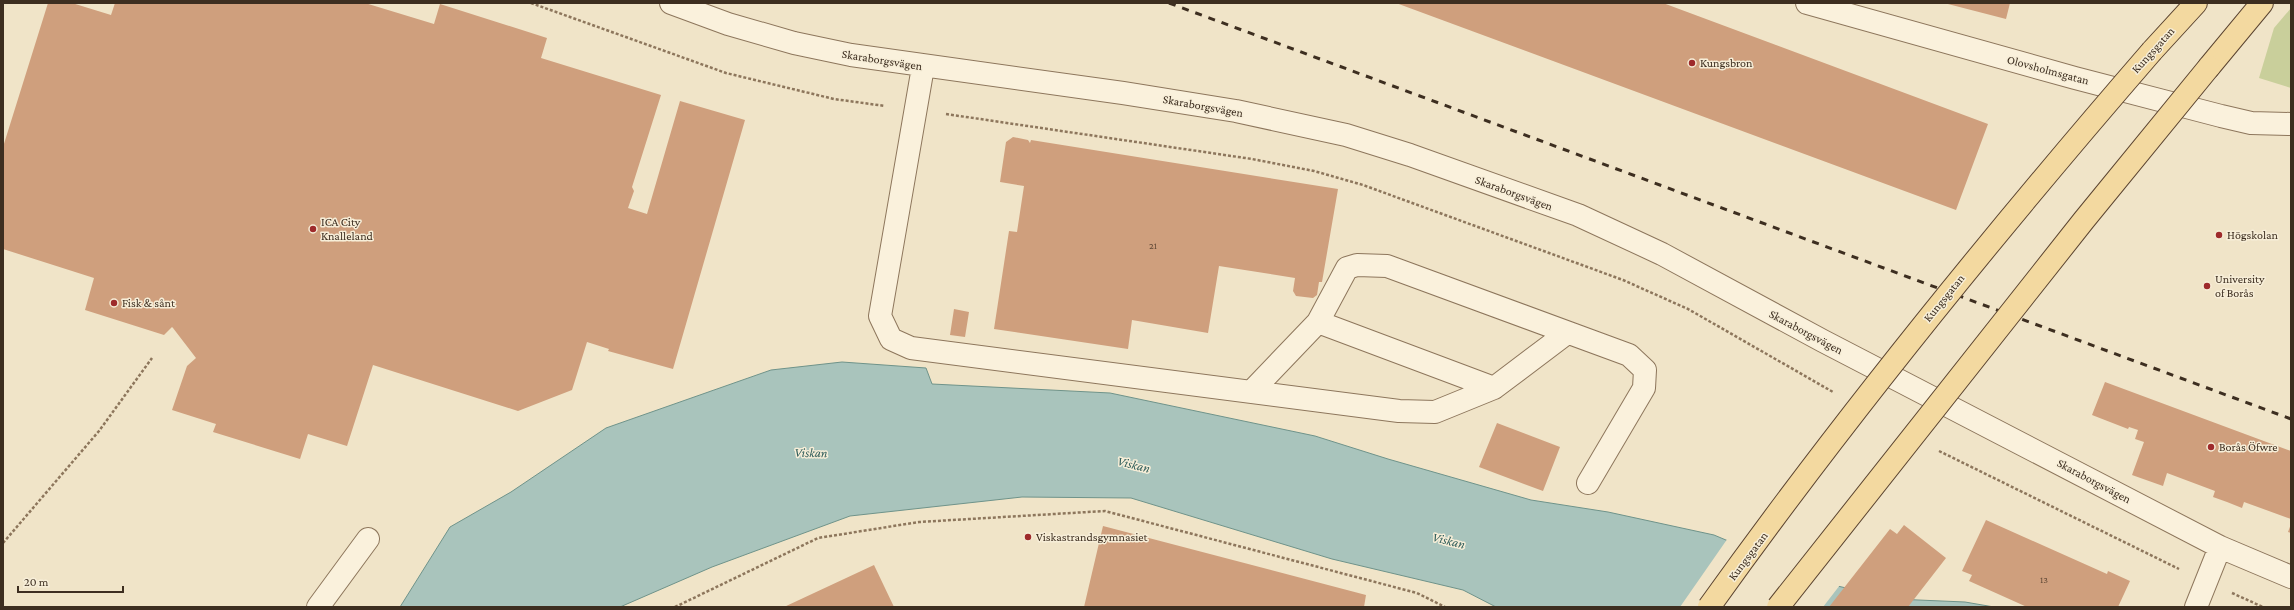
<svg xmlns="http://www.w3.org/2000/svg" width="2294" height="610" viewBox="0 0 2294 610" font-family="'Crimson Pro',serif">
<rect width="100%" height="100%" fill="#f0e4c8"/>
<path fill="#c9cf9b" d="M 2291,8 L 2291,88 L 2259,78 L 2274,28 Z"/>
<path fill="#a9c4bc" stroke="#6f938a" d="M 842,362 L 926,368 L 932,384 L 1110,393 L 1315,436 L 1388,459 L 1531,500 L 1608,512 L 1714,535 L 1833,585 L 1895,599 L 1965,602 L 1994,607 L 1496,607 L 1463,590 L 1332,559 L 1131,498 L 1022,497 L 850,516 L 712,567 L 620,607 L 400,607 L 450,527 L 511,492 L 606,428 L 771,370 Z"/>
<path fill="#f0e4c8" d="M 1728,538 L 1833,583 L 1840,585 L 1823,607 L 1680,607 Z"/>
<path fill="#cf9f7d" d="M 48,3 L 72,3 L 111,15 L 115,3 L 365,3 L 434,24 L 440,4 L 547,38 L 541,58 L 661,95 L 632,187 L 634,191 L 628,208 L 647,214 L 680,101 L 745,120 L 673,369 L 608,351 L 609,349 L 587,342 L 572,390 L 518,411 L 373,365 L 347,446 L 308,434 L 300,459 L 213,432 L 216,424 L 172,410 L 187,366 L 196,358 L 173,328 L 172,327 L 164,335 L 85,310 L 94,278 L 3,249 L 3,147 Z
M 1396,3 L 1663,3 L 1988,124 L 1956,210 Z
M 1944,3 L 2010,3 L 2006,19 Z
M 1013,137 L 1028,140 L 1030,143 L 1031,140 L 1338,189 L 1322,282 L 1319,282 L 1317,295 L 1313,298 L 1296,296 L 1293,291 L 1295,278 L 1219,266 L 1208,333 L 1132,320 L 1128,349 L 994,329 L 1009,231 L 1017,232 L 1024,186 L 1000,182 L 1006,142 Z
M 954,309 L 969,312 L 965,337 L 950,335 Z
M 2105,382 L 2291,451 L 2291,519 L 2244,502 L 2242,508 L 2227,502 L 2213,497 L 2215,491 L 2167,473 L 2163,486 L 2132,475 L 2144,442 L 2135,439 L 2138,430 L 2129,427 L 2128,429 L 2092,415 Z
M 1497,423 L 1560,447 L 1543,491 L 1479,467 Z
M 1986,520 L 2107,574 L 2108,571 L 2130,581 L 2118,607 L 2027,607 L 1969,581 L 1972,575 L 1962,571 Z
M 2291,524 L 2291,533 L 2288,532 Z
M 1904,525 L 1946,558 L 1908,607 L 1829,607 L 1890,529 L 1897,534 Z
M 1103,526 L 1366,595 L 1364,607 L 1084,607 Z
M 874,565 L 894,607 L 784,607 Z"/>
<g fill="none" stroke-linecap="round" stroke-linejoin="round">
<defs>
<path id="minor" d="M 671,3 L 728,24 L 794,43 L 851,55 L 1123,93 L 1236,111 L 1346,135 L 1410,155 L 1578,215 L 1662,254 L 1823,341 L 2220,547 L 2291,577
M 1807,3 L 2075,78 L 2221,116 L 2251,123 L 2291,124
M 923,67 L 880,316 L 891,339 L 911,348 L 1399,411 L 1435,412 L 1494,388 L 1567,333
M 1318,322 L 1494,388
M 1251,392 L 1318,322 L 1347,268 L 1357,265 L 1387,266 L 1629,355 L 1645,370 L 1644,388 L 1588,483
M 318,607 L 368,539
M 2196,607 L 2220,547"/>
<path id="major" d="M 2152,51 L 2196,3
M 2209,67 L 2262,3"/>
</defs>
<use href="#minor" stroke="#8d765c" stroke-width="24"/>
<use href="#major" stroke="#5b4430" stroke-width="24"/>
<path stroke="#8d765c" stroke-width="2.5" stroke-dasharray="3 2" stroke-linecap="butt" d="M 531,3 L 726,73 L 834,99 L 885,106
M 946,114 L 1252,159 L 1314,171 L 1363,185 L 1623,280 L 1688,309 L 1833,392
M 1939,451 L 2179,569
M 3,543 L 99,431 L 152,358
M 2232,593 L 2263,607
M 675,607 L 818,538 L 919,522 L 1105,511 L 1417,593 L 1445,607"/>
<use href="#minor" stroke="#faf1dc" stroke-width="22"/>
<use href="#major" stroke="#f3d9a0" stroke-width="22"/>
<path stroke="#3d2e20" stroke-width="3" stroke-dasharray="7 7" stroke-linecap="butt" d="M 1169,3 L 2291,419"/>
<defs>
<path id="major-bridge" d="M 1709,607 C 1847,414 1997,230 2152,51
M 1778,607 L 2084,220 L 2209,67"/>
</defs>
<use href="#major-bridge" stroke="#5b4430" stroke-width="24" stroke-linecap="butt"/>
<use href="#major-bridge" stroke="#f3d9a0" stroke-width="22"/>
</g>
<g fill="#9e2a2b" stroke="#f7eed8" stroke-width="1.5">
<circle cx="1692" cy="63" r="4"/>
<circle cx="313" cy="229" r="4"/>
<circle cx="2219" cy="235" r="4"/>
<circle cx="2207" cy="286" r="4"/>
<circle cx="114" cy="303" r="4"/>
<circle cx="2211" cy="447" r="4"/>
<circle cx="1028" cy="537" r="4"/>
</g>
<g text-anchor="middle" stroke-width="3" stroke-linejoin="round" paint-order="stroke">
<g font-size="10" fill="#624a37">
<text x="1153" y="249">21</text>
<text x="2044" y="583">13</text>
</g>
<g font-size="12" fill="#3d2e20" stroke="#f7eed8">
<text transform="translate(2153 50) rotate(-48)" y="4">Kungsgatan</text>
<text transform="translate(882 60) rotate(9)" y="4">Skaraborgsvägen</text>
<text transform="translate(2048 70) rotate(15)" y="4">Olovsholmsgatan</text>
<text transform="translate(1203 106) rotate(10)" y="4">Skaraborgsvägen</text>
<text transform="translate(1514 193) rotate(20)" y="4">Skaraborgsvägen</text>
<text transform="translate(1944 298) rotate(-51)" y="4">Kungsgatan</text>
<text transform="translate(1806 332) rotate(28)" y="4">Skaraborgsvägen</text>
<text transform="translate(2094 481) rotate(28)" y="4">Skaraborgsvägen</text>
<text transform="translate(1748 556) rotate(-53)" y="4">Kungsgatan</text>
</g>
<g font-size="12" fill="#3d2e20" stroke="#f7eed8" text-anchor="start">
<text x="1700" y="67">Kungsbron</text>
<text x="321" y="226">ICA City<tspan x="321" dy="14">Knalleland</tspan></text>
<text x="2227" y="239">Högskolan</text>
<text x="2215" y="283">University<tspan x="2215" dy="14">of Borås</tspan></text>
<text x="122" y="307">Fisk &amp; sånt</text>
<text x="2219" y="451">Borås Öfwre</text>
<text x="1036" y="541">Viskastrandsgymnasiet</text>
</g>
<g font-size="13" font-style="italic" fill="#2f5d5a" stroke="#f7eed8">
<text transform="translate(811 452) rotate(1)" y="5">Viskan</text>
<text transform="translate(1134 464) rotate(14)" y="5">Viskan</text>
<text transform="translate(1449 540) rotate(14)" y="5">Viskan</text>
</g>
</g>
<rect width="2294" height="610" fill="none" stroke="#3d2e20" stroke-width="8"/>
<path d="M18 586v6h105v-6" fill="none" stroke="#3d2e20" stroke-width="2"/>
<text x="24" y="586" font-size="12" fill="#3d2e20" stroke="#f7eed8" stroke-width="3" paint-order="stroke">20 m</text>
</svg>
